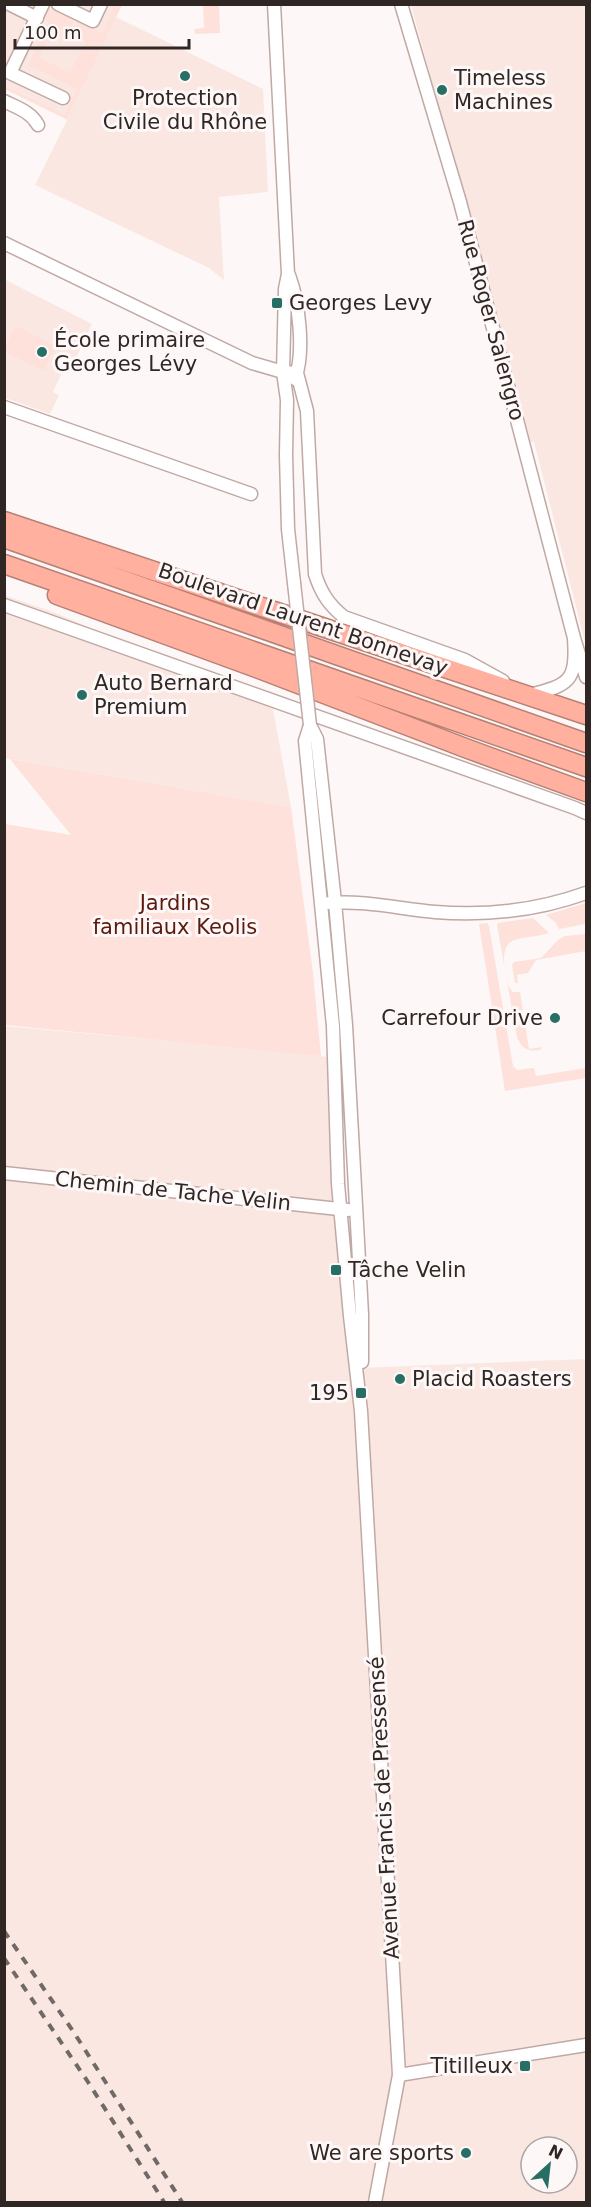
<svg xmlns="http://www.w3.org/2000/svg" width="591" height="2207" viewBox="0 0 591 2207" font-family="'DejaVu Sans',sans-serif">
<rect width="100%" height="100%" fill="#fdf8f7"/>
<path fill="#fbe7e2" fill-rule="evenodd" d="M 4,5 L 122,5 L 116,17 L 263,89 L 268,192 L 219,197 L 224,280 L 209,268 L 35,185 L 67,120 L 5,89 Z
M 411,5 L 586,5 L 586,646 L 534,442 L 530,442 Z
M 4,279 L 92,324 L 69,373 L 63,371 L 53,392 L 59,395 L 50,414 L 5,398 Z
M 4,595 L 56,613 L 273,709 L 291,807 L 5,758 Z
M 4,1026 L 304,1053 L 338,1059 L 357,1368 L 586,1359 L 586,2202 L 5,2202 ZM 531,2147 L 567,2147 L 567,2183 L 531,2183 Z"/>
<path fill="#fde1da" d="M 115,5 L 122,5 L 67,119 L 5,89 L 4,86 L 65,114 L 77,89 L 28,65 L 49,22 L 42,18 L 46,10 L 52,9 L 74,20 L 68,32 L 54,26 L 39,57 L 70,73 L 86,41 L 72,34 L 78,22 L 102,33 Z
M 203,5 L 219,5 L 220,33 L 195,34 L 194,29 L 204,28 Z
M 15,326 L 56,346 L 44,371 L 5,352 L 5,348 Z
M 10,759 L 291,807 L 313,973 L 321,1056 L 5,1025 L 5,824 L 71,835 Z
M 586,903 L 586,924 L 559,929 L 555,922 L 546,915 Z
M 533,918 L 549,933 C 522,942 499,930 505,971 C 507,979 507,987 513,992 L 520,992 L 529,1049 L 542,1047 L 540,1050 C 528,1052 523,1049 517,1038 L 497,925 L 498,923 Z
M 487,923 L 489,926 L 513,1066 L 517,1070 L 534,1068 L 536,1076 L 586,1068 L 586,1078 L 505,1091 L 479,924 Z
M 586,934 L 586,951 L 536,960 L 528,973 L 517,975 L 518,983 L 515,983 L 512,965 L 514,962 L 541,958 L 558,940 L 565,936 Z"/>
<g fill="none" stroke-linecap="round" stroke-linejoin="round">
<defs>
<path id="minor" d="M 9,4 L 37,18
M 43,4 L 10,73 L 63,98
M 58,4 L 93,21 L 101,4
M 274,4 L 288,274 L 285,289 L 283,372 L 287,400 L 286,455 L 288,529 L 294,583
M 401,4 L 460,202 L 574,638 L 586,677
M 4,101 C 18,108 31,112 38,125
M 4,243 L 252,363 L 283,372 L 297,373 L 307,411 L 315,574 C 321,593 329,605 344,617 L 465,660 L 503,681
M 289,275 C 299,302 305,352 295,379
M 4,407 L 251,494
M 4,605 L 575,808 L 586,813
M 529,695 C 569,685 577,682 574,638
M 310,725 L 305,741 L 333,1026 L 338,1184 L 350,1316 L 361,1411 L 399,2075 L 375,2202
M 310,725 L 317,739 L 335,902 L 346,1025 L 362,1314 L 362,1362
M 329,903 C 364,900 401,909 435,912 C 486,916 539,910 586,893
M 4,1173 L 348,1210
M 399,2075 L 586,2045"/>
<path id="highway" d="M 4,521 L 586,715
M 4,538 L 586,743
M 4,564 L 586,767
M 57,595 L 259,669 L 468,749 L 586,792"/>
</defs>
<use href="#minor" stroke="#c0a9a4" stroke-width="15"/>
<use href="#highway" stroke="#b78074" stroke-width="21"/>
<use href="#minor" stroke="#fff" stroke-width="12"/>
<use href="#highway" stroke="#ffb09f" stroke-width="18"/>
<path stroke="#706967" stroke-width="4" stroke-dasharray="8 8" stroke-linecap="butt" d="M 4,1931 L 73,2031 L 182,2202
M 4,1958 L 88,2082 L 164,2202"/>
<defs>
<path id="minor-bridge" d="M 294,583 L 310,725"/>
</defs>
<use href="#minor-bridge" stroke="#c0a9a4" stroke-width="15" stroke-linecap="butt"/>
<use href="#minor-bridge" stroke="#fff" stroke-width="12"/>
</g>
<g fill="#276e64" stroke="#fdf8f7" stroke-width="2">
<circle cx="185" cy="76" r="6"/>
<circle cx="442" cy="90" r="6"/>
<rect x="271" y="297" width="12" height="12" rx="3"/>
<circle cx="42" cy="352" r="6"/>
<circle cx="82" cy="695" r="6"/>
<circle cx="555" cy="1018" r="6"/>
<rect x="330" y="1264" width="12" height="12" rx="3"/>
<circle cx="400" cy="1379" r="6"/>
<rect x="355" y="1387" width="12" height="12" rx="3"/>
<rect x="519" y="2060" width="12" height="12" rx="3"/>
<circle cx="466" cy="2153" r="6"/>
</g>
<g text-anchor="middle" stroke-width="6" stroke-linejoin="round" paint-order="stroke">
<g font-size="21" fill="#302725" stroke="#fdf8f7" text-anchor="start">
<text x="454" y="85">Timeless<tspan x="454" dy="24">Machines</tspan></text>
<text x="185" y="105" text-anchor="middle">Protection<tspan x="185" dy="24">Civile du Rhône</tspan></text>
<text x="289" y="310">Georges Levy</text>
<text x="54" y="347">École primaire<tspan x="54" dy="24">Georges Lévy</tspan></text>
<text x="94" y="690">Auto Bernard<tspan x="94" dy="24">Premium</tspan></text>
<text x="543" y="1025" text-anchor="end">Carrefour Drive</text>
<text x="348" y="1277">Tâche Velin</text>
<text x="412" y="1386">Placid Roasters</text>
<text x="349" y="1400" text-anchor="end">195</text>
<text x="513" y="2073" text-anchor="end">Titilleux</text>
<text x="454" y="2160" text-anchor="end">We are sports</text>
</g>
<g font-size="21" fill="#302725" stroke="#fdf8f7">
<text transform="translate(491 320) rotate(75)" y="7">Rue Roger Salengro</text>
<text transform="translate(303 619) rotate(19)" y="7">Boulevard Laurent Bonnevay</text>
<text transform="translate(173 1191) rotate(6)" y="7">Chemin de Tache Velin</text>
<text transform="translate(384 1808) rotate(-93)" y="7">Avenue Francis de Pressensé</text>
</g>
<g font-size="21" fill="#5c1a0e" stroke="#fdf8f7">
<text x="175" y="910">Jardins<tspan x="175" dy="24">familiaux Keolis</tspan></text>
</g>
</g>
<rect width="591" height="2207" fill="none" stroke="#302725" stroke-width="12"/>
<g transform="translate(549 2165) rotate(27)"><circle r="28" fill="#fdf8f7" stroke="#aba4a3" stroke-width="1.5"/>
<path d="M0-4.5L10 22L0 15L-10 22Z" fill="#276e64"/>
<text y="-9" font-size="16" font-weight="bold" text-anchor="middle" fill="#302725">N</text>
</g>
<path d="M15 39v9h174v-9" fill="none" stroke="#302725" stroke-width="3"/>
<text x="24" y="39" font-size="18" fill="#302725" stroke="#fdf8f7" stroke-width="4.5" paint-order="stroke">100 m</text>
</svg>
